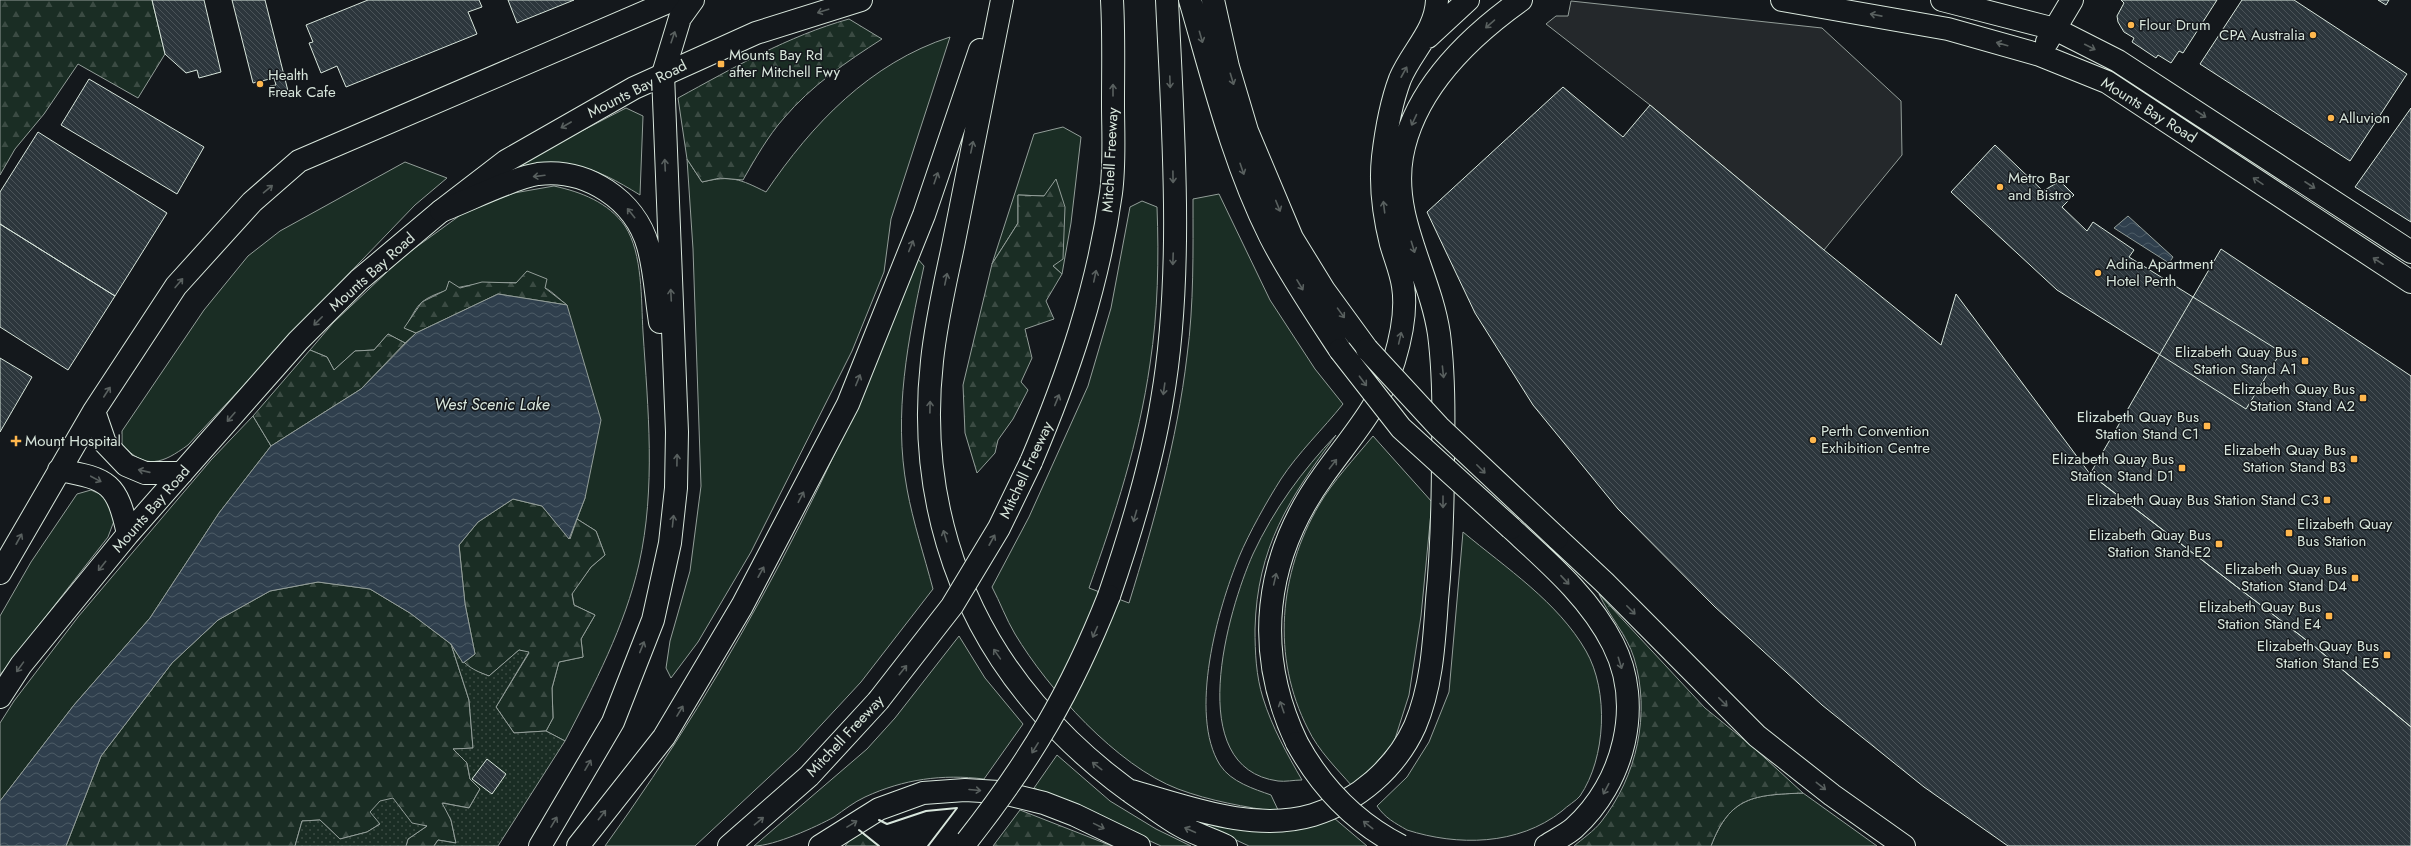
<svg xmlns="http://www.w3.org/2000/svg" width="2411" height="846" viewBox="0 0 2411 846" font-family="Jost,sans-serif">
<defs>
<pattern id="forest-firs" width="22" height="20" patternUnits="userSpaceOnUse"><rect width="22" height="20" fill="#1a2d24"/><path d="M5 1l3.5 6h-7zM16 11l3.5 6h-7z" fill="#3b4b43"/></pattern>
<pattern id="park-dots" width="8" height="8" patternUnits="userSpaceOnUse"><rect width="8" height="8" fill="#1a2d24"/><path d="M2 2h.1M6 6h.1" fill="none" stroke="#3b4b43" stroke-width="1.8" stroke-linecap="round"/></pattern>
<pattern id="water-waves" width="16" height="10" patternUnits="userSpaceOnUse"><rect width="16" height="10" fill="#2f3f4d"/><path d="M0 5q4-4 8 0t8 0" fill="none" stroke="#4c5b66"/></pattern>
<pattern id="building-back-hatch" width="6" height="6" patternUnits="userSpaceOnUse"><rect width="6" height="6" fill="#2c363c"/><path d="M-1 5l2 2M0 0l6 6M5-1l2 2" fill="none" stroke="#4a5358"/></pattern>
</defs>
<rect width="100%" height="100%" fill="#14181c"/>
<path fill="#1a2d24" stroke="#939e99" d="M 950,37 L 891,219 L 884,272 L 852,351 L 751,552 L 698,642 L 671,678 L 666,668 L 670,641 L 690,571 L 701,486 L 693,249 L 687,159 L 702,182 C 731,175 740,179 766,192 C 812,124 870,63 950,37 Z
M 626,108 L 643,116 L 640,195 C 593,166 571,158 516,171 L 512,167 Z
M 1063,127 L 1081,137 L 1071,223 L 1062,274 L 1053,266 L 1044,196 L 1018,195 L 1018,223 L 992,264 L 1034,134 Z
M 405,162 L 447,178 L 415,205 L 309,315 L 188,445 C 162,464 146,470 122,445 L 122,431 L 204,310 L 248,256 L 280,231 Z
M 554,186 C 581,192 608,202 625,226 C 643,254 641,300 643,332 C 648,409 656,488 639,564 C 625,626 594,685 565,741 L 546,731 L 553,718 L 552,688 L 559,662 L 583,657 L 581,639 L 595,615 L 574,605 L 572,593 L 591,567 L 605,555 L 596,531 L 577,519 L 585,498 L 567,305 C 560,300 552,291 545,288 C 516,277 446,283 422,302 C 415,308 410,320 405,328 L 416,333 L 405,343 L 388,334 L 374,350 L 355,351 L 334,370 L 327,357 L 310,350 L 333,323 L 404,256 L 466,211 L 514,193 Z
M 1219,194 L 1270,300 L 1315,369 L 1343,404 C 1323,429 1298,453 1281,479 C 1267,501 1249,533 1239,557 C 1218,608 1188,714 1220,765 C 1231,782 1254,789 1271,795 L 1279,812 C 1245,807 1210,801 1178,789 C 1117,766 1048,689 1015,634 C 1006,619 1000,602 992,587 L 1029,517 L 1088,386 L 1111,308 L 1130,207 L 1142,201 L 1157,207 C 1159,259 1158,312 1150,364 C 1139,441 1115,515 1089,588 L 1129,603 C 1154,522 1177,441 1187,356 C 1194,304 1193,252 1193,199 Z
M 917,258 L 924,266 C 908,339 893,414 907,489 C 913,522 924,555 933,589 L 861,682 L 797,751 L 695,846 L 605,846 C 735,666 839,466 917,258 Z
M 253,416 L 271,446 L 219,513 L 150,618 L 74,705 L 0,801 L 0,723 L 14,701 L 78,617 L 211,460 Z
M 1336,435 C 1289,499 1257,547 1255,629 C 1255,652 1256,676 1263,698 C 1272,727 1287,754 1302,780 C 1294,780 1285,782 1278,781 C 1182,768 1228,610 1253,554 C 1274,509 1302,471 1336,435 Z
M 1373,436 L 1432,502 L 1421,616 L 1409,695 L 1394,742 L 1375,764 L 1352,786 C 1337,769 1318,750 1308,729 C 1271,657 1279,573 1319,505 C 1333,481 1355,458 1373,436 Z
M 91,490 L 106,497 L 114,521 L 108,537 L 0,675 L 0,616 L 31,562 L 77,494 Z
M 1463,532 C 1506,568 1558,602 1586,651 C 1609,691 1606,758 1580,796 C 1576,801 1567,806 1562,811 C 1518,846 1457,846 1407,830 C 1395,823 1385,818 1377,806 L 1407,777 L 1429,742 L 1449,692 Z
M 959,636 L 985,678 L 1023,724 L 984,779 C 942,774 904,779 865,797 C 854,802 844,810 834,817 C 816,827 774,846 754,846 L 867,749 L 895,718 Z
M 1057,755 L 1110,801 L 1156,829 L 1191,846 L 1161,846 L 1034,788 Z
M 1803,793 L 1877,846 L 1711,846 C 1730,796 1754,795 1803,793 Z
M 1188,818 L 1334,818 L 1367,846 L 1249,846 Z"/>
<path fill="url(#forest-firs)" stroke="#939e99" d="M 0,0 L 152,0 L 165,54 L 138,98 L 78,64 L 44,114 L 15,149 L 0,175 Z
M 849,19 L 882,39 C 846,62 811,86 784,118 C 768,136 755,159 743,180 L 720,178 L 702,182 L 687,159 L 678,98 C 733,68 788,36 849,19 Z
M 1056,179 L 1065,207 L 1063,259 L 1053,266 L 1062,274 L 1046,301 L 1054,319 L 1025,329 L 1032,358 L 1021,382 L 1028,390 L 1013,419 L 998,440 L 995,453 L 977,473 L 965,433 L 963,385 L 992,264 L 1018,223 L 1018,195 L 1044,196 Z
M 527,271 L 547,279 L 545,288 L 567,305 L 498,294 L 416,333 L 404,328 L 422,302 L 446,290 L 449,281 L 460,288 L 482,282 L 516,283 Z
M 388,334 L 405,343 L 361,389 L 271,446 L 253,416 L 310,350 L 327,357 L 334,370 L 355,351 L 374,350 Z
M 513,499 L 542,506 L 570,539 L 577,519 L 596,531 L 605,555 L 591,567 L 572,594 L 574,605 L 595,615 L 581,639 L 583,657 L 559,662 L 552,688 L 553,718 L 546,731 L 514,733 L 496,707 L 529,653 L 519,650 L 489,676 L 470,669 L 463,663 L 475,654 L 465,604 L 459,545 L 478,522 Z
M 318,582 L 370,589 L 410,613 L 451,644 L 469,700 L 473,748 L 453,749 L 467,763 L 470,779 L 480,789 L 469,808 L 443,803 L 451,820 L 456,843 L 438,840 L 434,846 L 406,846 L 408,839 L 427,826 L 380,824 L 367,832 L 340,839 L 320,820 L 302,821 L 295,846 L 66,846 L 101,756 L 172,663 L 218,620 L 270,591 Z
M 1599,594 L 1705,708 L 1753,747 L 1803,793 C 1754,795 1730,796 1711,846 L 1574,846 C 1582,839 1594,831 1601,822 C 1637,776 1651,714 1634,658 C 1627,635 1609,616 1599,594 Z
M 1020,810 L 1112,846 L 993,846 Z
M 858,830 L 879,846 L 845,846 Z"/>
<path fill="url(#park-dots)" stroke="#939e99" d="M 451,644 C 463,664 468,668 489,676 L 519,650 L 529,652 L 496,707 L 514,733 L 546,731 L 565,741 L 498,846 L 434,846 L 438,840 L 456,843 L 451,820 L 442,803 L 469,808 L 480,789 L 470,779 L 467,763 L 453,749 L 473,748 L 469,700 Z
M 393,798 L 412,823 L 427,826 L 408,839 L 406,846 L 295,846 L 302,821 L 320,820 L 340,839 L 367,832 L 380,824 L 370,812 L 380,801 Z"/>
<path fill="#24282b" stroke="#939e99" d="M 1571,1 L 1822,28 L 1901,101 L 1902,155 L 1824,250 L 1650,105 L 1546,24 L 1556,16 L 1568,16 Z"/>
<path fill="url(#water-waves)" stroke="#939e99" d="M 2128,216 L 2173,257 L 2169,263 L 2114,228 Z
M 498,294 L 567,305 L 601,420 L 585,498 L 569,539 L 542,506 L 513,499 L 478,522 L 459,545 L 465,604 L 475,654 L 463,663 L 451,644 L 410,613 L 370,589 L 318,582 L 270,591 L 218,620 L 172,663 L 101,756 L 66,846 L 0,846 L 0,801 L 74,705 L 150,618 L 219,513 L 271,446 L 361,389 L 416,333 Z"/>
<path fill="url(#building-back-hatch)" stroke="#d8e6dc" d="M 152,0 L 204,0 L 221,72 L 199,78 L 197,70 L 186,73 L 165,54 Z
M 232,0 L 265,0 L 288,91 L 273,95 L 270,86 L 276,85 L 274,78 L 253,83 Z
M 368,0 L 479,0 L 482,7 L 468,12 L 477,34 L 346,87 L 337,66 L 321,73 L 309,43 L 313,42 L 306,25 Z
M 508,0 L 574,0 L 517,23 Z
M 2121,0 L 2217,0 L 2183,53 L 2179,51 L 2171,63 L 2158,55 L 2156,58 L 2132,42 L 2134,38 L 2124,32 L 2118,22 L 2117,16 L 2124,3 Z
M 2242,0 L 2294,0 L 2407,74 L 2350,161 L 2200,64 Z
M 2378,0 L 2389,0 L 2386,5 Z
M 89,79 L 204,147 L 177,194 L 61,125 Z
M 1563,87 L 1623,137 L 1650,105 L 1824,250 L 1941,345 L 1956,294 L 2090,474 L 2314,646 L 2411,727 L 2411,846 L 2008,846 L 1924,787 L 1822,705 L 1715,607 L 1618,509 L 1533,405 L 1475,313 L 1427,212 Z
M 2411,108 L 2411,222 L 2355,187 Z
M 38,132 L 167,213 L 115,296 L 0,224 L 0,192 Z
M 1995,145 L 2043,191 L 2060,181 L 2074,195 L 2062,207 L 2087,231 L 2093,222 L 2134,250 L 2129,257 L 2281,352 L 2246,409 L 2057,290 L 1951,192 Z
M 0,224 L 115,296 L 68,370 L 0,327 Z
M 2221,249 L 2411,376 L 2411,727 L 2314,646 L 2090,474 Z
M 0,358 L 32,377 L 0,432 Z
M 487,759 L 506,774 L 492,794 L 472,779 Z"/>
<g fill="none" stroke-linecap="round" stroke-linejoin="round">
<defs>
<path id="major" d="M 1782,0 L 1948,29 L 2040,55 L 2107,82 L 2411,282
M 1942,0 L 2055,29 L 2118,61 L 2411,252
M 2047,42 L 2072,0
M 94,411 L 105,443 L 126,465 L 145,473 L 182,473
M 59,470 C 109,479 117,483 128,534
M 0,573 L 94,411 L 176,286 L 252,202 L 299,161 L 673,0
M 0,697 L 21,665 L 128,534 L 298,341 L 359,280 L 441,211 L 506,161 L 634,88 L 756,33 L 861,0"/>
<path id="highway" d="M 1002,0 C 985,82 969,164 953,246 C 945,284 936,322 932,361 C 918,486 953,608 1035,704 C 1068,743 1106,776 1148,804 C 1159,812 1170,820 1181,826 C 1195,834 1211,839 1226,846
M 1190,0 C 1213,79 1233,162 1270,236 C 1288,272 1317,315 1340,350
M 1213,0 L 1228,67 L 1247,131 L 1292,238 L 1324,290 L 1367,349
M 1428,37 L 1468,0
M 441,211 C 468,201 512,178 538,174 C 587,168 635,200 648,246 C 655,270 656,297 660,322
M 1031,462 C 1068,375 1098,287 1111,193 C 1115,164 1113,132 1113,103 C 1113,69 1114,34 1112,0
M 1511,528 C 1549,563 1590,598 1613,644 C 1644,705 1624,783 1574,828 C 1566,835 1555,840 1546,846
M 1557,538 L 1604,582 L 1757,736 L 1832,795 L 1904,846
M 1109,596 C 1131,532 1151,467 1162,400 C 1184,274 1173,128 1167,0
M 1297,743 C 1253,651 1264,558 1323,476 C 1350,438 1380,406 1394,361 C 1401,338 1407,311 1403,286 C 1401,272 1395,258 1391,244 C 1384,216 1380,185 1383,157 C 1386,131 1391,103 1400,79 C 1411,52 1436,31 1437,0
M 1128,790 C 1186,806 1253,833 1313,815 C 1358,801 1396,768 1415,726 C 1432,686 1434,643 1437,600 C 1442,550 1443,501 1443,450 C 1444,411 1444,373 1439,334 C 1430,273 1391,219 1402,156 C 1414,90 1469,37 1521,0
M 540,846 L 613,722 L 653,620 L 670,543 L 676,488 L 677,432 L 663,74 L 680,18 L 693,0
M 578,846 L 664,737 L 742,606 L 848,404 L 924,215 L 980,50
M 729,846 L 809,776 L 878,701
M 820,846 L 879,809 L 923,793 L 965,790 L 999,792 L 1044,803 L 1075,815 L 1139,846"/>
</defs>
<use href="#major" stroke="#d8e6dc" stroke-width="24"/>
<use href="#highway" stroke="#d8e6dc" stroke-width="24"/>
<use href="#major" stroke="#14181c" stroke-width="22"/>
<use href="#highway" stroke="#14181c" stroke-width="22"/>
<defs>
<path id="highway-bridge" d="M 1367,349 L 1439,427 L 1557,538
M 1340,350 L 1401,428 L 1511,528
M 878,701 L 952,606 L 999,528 L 1031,462
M 1297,743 C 1321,787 1356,823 1401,846
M 967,841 C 1030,761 1071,692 1109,596"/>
</defs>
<use href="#highway-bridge" stroke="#d8e6dc" stroke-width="24" stroke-linecap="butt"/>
<use href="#highway-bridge" stroke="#14181c" stroke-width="22"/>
<path stroke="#d8e6dc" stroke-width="2" d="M 879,820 L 887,824 L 926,811 L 957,808 L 928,846
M 859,830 L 879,846"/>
</g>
<defs><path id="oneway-shaft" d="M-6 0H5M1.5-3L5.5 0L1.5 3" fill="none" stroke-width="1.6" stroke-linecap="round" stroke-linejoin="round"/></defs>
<g stroke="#59605f">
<use href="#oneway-shaft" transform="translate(823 11) rotate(162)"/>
<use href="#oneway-shaft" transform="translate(1876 15) rotate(-169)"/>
<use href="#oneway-shaft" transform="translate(1490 24) rotate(139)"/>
<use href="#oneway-shaft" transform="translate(673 37) rotate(-71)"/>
<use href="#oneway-shaft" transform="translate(1201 37) rotate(74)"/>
<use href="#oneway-shaft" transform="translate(2002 44) rotate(-164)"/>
<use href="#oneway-shaft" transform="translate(2090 47) rotate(27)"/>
<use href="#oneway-shaft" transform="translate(1404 72) rotate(-61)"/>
<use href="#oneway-shaft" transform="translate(1232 79) rotate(73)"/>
<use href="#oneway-shaft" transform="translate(1170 82) rotate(88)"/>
<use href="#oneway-shaft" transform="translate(1113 90) rotate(-90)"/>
<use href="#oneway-shaft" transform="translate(2201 114) rotate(33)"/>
<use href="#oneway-shaft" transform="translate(1414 120) rotate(115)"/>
<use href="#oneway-shaft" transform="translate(566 125) rotate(150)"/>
<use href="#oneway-shaft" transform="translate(972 147) rotate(-78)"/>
<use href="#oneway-shaft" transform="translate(665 165) rotate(-93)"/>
<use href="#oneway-shaft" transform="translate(1242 169) rotate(71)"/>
<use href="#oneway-shaft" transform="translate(539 176) rotate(173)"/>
<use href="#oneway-shaft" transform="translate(1173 177) rotate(89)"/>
<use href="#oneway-shaft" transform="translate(936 178) rotate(-71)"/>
<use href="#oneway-shaft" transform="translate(2258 181) rotate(-146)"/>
<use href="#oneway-shaft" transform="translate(2310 185) rotate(33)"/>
<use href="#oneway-shaft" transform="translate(268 189) rotate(-40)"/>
<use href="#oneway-shaft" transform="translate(1278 206) rotate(68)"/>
<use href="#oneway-shaft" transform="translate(1384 207) rotate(-97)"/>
<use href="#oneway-shaft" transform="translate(631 213) rotate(-129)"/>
<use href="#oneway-shaft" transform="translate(911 246) rotate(-68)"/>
<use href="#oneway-shaft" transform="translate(1413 247) rotate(73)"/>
<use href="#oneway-shaft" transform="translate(1173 259) rotate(92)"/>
<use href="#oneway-shaft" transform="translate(2378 261) rotate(-147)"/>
<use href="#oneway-shaft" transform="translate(1095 276) rotate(-78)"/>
<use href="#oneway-shaft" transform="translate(946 279) rotate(-78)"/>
<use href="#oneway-shaft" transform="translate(179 283) rotate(-50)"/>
<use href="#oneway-shaft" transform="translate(1300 285) rotate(59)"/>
<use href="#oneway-shaft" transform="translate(671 295) rotate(-93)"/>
<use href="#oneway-shaft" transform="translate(1341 313) rotate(54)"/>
<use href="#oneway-shaft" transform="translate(318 321) rotate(135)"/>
<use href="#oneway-shaft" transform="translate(1400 338) rotate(-77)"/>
<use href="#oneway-shaft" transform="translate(1443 372) rotate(84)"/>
<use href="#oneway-shaft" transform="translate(858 380) rotate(-68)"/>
<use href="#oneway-shaft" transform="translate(1363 381) rotate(53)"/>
<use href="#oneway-shaft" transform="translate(1164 389) rotate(98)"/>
<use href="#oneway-shaft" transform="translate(107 392) rotate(-57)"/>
<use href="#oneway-shaft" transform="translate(1057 400) rotate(-68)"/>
<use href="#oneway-shaft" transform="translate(930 407) rotate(-89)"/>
<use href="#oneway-shaft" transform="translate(231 417) rotate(131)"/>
<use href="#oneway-shaft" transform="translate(677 460) rotate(-89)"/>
<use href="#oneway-shaft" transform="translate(1333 464) rotate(-52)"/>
<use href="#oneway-shaft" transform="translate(1481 469) rotate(45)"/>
<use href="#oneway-shaft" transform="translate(144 471) rotate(-167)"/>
<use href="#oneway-shaft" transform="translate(96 479) rotate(28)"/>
<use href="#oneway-shaft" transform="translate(801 497) rotate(-63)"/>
<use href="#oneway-shaft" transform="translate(1443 502) rotate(90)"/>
<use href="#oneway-shaft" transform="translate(1135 516) rotate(106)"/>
<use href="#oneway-shaft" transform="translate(673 521) rotate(-84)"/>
<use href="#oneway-shaft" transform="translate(945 536) rotate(-107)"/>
<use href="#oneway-shaft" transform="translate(19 539) rotate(-61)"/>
<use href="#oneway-shaft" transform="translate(992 540) rotate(-61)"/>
<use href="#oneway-shaft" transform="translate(102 566) rotate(129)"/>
<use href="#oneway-shaft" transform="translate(761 572) rotate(-61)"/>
<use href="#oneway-shaft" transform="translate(1275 579) rotate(-77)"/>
<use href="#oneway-shaft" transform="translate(1565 580) rotate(47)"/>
<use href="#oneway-shaft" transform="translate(1631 610) rotate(45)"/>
<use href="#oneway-shaft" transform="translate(1095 632) rotate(114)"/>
<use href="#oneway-shaft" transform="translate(642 647) rotate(-68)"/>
<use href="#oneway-shaft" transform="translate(997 654) rotate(-125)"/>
<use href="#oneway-shaft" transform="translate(1620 663) rotate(73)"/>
<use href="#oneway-shaft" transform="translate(20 667) rotate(126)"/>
<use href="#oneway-shaft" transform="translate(903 670) rotate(-51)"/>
<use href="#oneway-shaft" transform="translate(1723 702) rotate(45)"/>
<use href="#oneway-shaft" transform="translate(1282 707) rotate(-109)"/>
<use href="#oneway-shaft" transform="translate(680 711) rotate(-59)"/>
<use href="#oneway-shaft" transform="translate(1035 748) rotate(122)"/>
<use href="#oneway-shaft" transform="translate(588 765) rotate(-60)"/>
<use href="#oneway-shaft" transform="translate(1097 766) rotate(-142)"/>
<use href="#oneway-shaft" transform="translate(1821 786) rotate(38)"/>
<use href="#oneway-shaft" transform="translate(1606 789) rotate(118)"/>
<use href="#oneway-shaft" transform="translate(975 790) rotate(5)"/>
<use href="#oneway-shaft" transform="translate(602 815) rotate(-52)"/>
<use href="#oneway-shaft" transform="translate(759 821) rotate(-40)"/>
<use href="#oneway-shaft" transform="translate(554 822) rotate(-59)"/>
<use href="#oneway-shaft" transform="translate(852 824) rotate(-32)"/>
<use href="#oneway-shaft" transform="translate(1368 825) rotate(-142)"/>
<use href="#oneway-shaft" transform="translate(1099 826) rotate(26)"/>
<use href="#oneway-shaft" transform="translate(1190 830) rotate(-156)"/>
</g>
<g fill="#ffb74d" stroke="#14181c" stroke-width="1.5">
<circle cx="2131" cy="25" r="4"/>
<circle cx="2313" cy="35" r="4"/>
<rect x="717" y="60" width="8" height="8" rx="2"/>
<circle cx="260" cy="84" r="4"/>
<circle cx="2331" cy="118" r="4"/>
<circle cx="2000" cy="187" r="4"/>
<circle cx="2098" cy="273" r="4"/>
<rect x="2301" y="357" width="8" height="8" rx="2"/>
<rect x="2359" y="394" width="8" height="8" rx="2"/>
<rect x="2203" y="422" width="8" height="8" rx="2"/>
<circle cx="1813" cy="440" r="4"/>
<path d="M14 435h4v4h4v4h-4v4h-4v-4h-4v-4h4z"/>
<rect x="2350" y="455" width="8" height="8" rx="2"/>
<rect x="2178" y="464" width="8" height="8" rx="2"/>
<rect x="2323" y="496" width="8" height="8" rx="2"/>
<rect x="2285" y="529" width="8" height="8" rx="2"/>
<rect x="2215" y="540" width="8" height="8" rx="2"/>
<rect x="2351" y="574" width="8" height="8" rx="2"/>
<rect x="2325" y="612" width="8" height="8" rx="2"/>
<rect x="2383" y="651" width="8" height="8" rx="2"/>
</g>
<g text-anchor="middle" stroke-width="3" stroke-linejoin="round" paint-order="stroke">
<g font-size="15" fill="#d8e6dc" stroke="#14181c" text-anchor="end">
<text x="2139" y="30" text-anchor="start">Flour Drum</text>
<text x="2305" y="40">CPA Australia</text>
<text x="729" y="60" text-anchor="start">Mounts Bay Rd<tspan x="729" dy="17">after Mitchell Fwy</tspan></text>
<text x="268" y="80" text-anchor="start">Health<tspan x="268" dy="17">Freak Cafe</tspan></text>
<text x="2339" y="123" text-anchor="start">Alluvion</text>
<text x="2008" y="183" text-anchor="start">Metro Bar<tspan x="2008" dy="17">and Bistro</tspan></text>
<text x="2106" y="269" text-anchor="start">Adina Apartment<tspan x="2106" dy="17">Hotel Perth</tspan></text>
<text x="2297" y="357">Elizabeth Quay Bus<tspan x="2297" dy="17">Station Stand A1</tspan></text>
<text x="2355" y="394">Elizabeth Quay Bus<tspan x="2355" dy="17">Station Stand A2</tspan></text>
<text x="2199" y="422">Elizabeth Quay Bus<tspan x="2199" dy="17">Station Stand C1</tspan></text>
<text x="1821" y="436" text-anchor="start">Perth Convention<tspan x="1821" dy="17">Exhibition Centre</tspan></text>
<text x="25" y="446" text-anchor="start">Mount Hospital</text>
<text x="2346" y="455">Elizabeth Quay Bus<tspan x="2346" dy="17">Station Stand B3</tspan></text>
<text x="2174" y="464">Elizabeth Quay Bus<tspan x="2174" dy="17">Station Stand D1</tspan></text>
<text x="2319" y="505">Elizabeth Quay Bus Station Stand C3</text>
<text x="2297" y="529" text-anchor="start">Elizabeth Quay<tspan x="2297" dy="17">Bus Station</tspan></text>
<text x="2211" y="540">Elizabeth Quay Bus<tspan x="2211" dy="17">Station Stand E2</tspan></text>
<text x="2347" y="574">Elizabeth Quay Bus<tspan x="2347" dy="17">Station Stand D4</tspan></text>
<text x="2321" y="612">Elizabeth Quay Bus<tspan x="2321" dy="17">Station Stand E4</tspan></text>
<text x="2379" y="651">Elizabeth Quay Bus<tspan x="2379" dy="17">Station Stand E5</tspan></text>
</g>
<g font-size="15" fill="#d8e6dc" stroke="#14181c">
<text transform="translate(637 89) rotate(-27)" y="5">Mounts Bay Road</text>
<text transform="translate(2149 110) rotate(32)" y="5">Mounts Bay Road</text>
<text transform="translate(1110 160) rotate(-87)" y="5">Mitchell Freeway</text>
<text transform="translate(372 272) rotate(-42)" y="5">Mounts Bay Road</text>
<text transform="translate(1026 470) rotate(-65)" y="5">Mitchell Freeway</text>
<text transform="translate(151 509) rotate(-49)" y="5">Mounts Bay Road</text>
<text transform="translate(845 736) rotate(-47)" y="5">Mitchell Freeway</text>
</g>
<g font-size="16" font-style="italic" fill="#d8e6dc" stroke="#14181c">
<text x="492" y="410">West Scenic Lake</text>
</g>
</g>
</svg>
